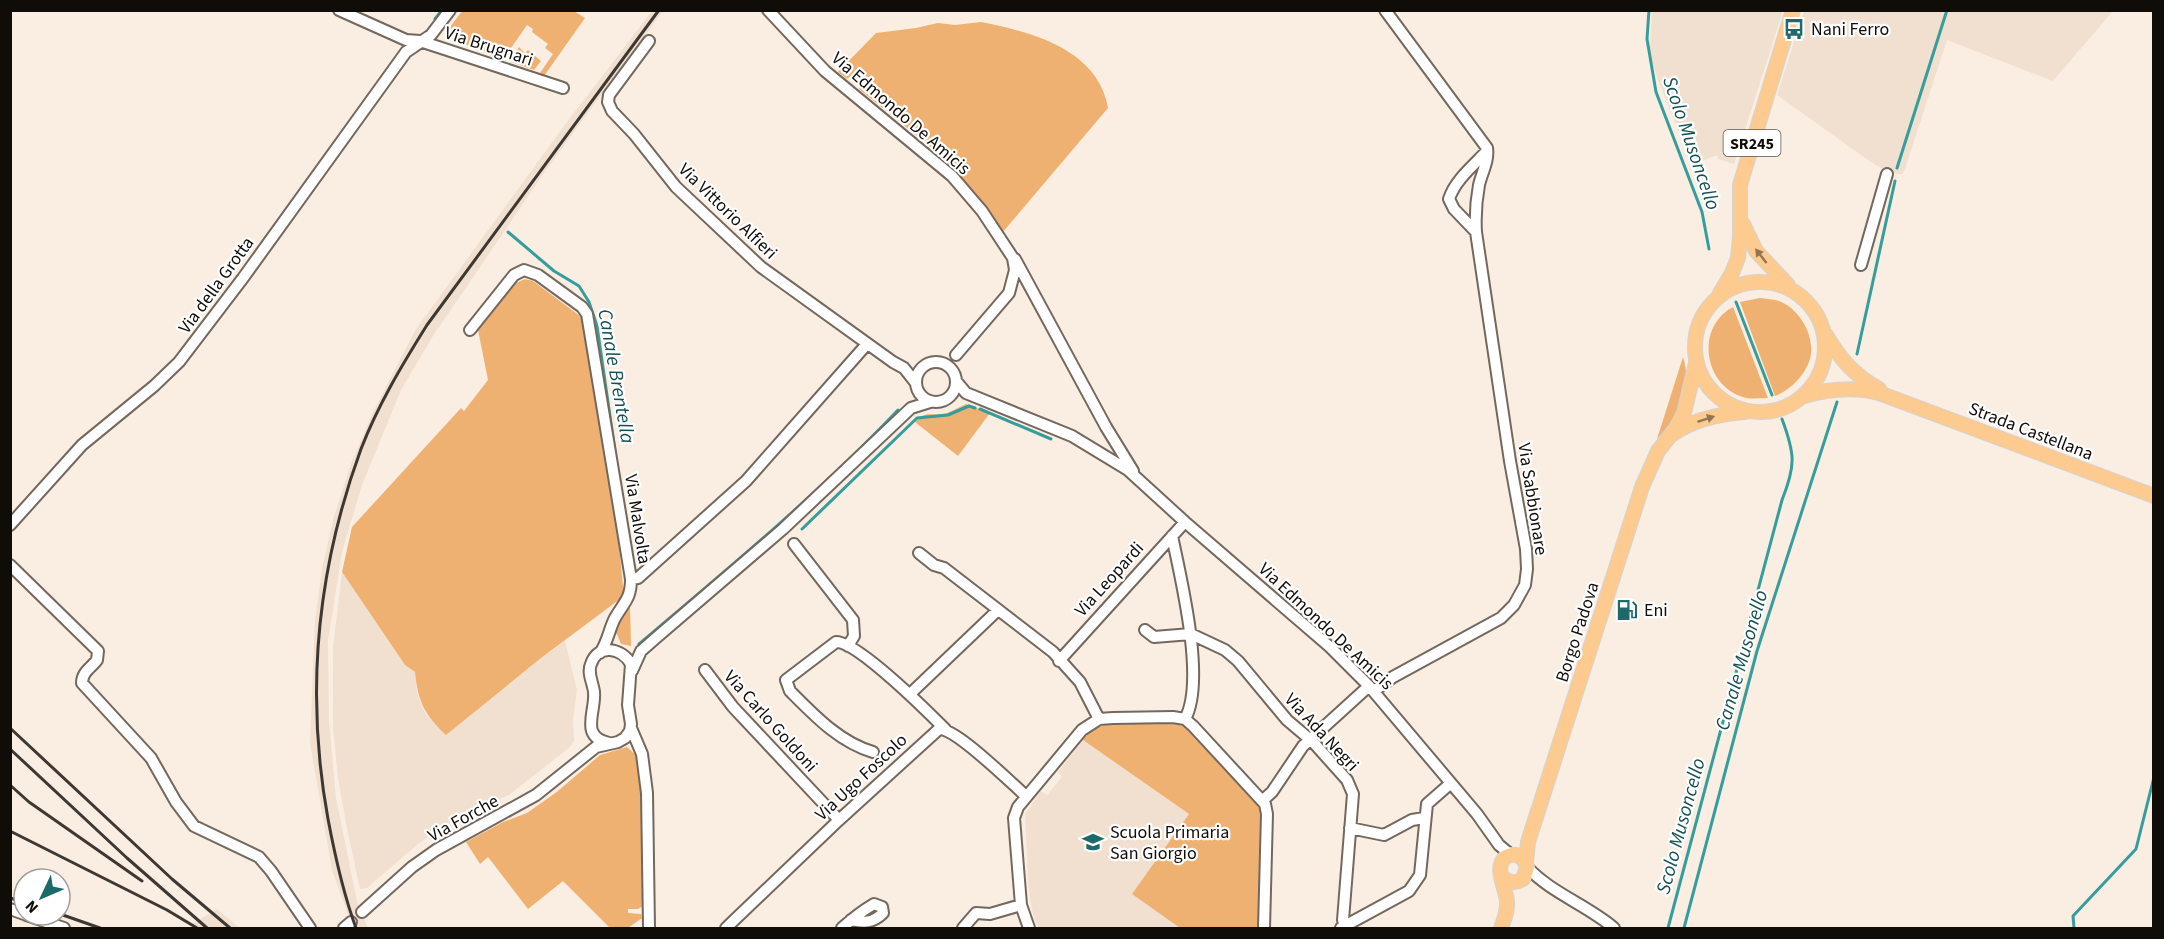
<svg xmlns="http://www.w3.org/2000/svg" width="2164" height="939" viewBox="0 0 2164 939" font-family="'Source Sans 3',sans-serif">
<rect width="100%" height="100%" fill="#faeee2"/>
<path fill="#f1e0cf" d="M 652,11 L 663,11 L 546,170 L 433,336 L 401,390 L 362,485 L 342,552 L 328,641 L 329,721 L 336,798 L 357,901 L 368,928 L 353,928 L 332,870 L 310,743 L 315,620 L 322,569 L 333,520 L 351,464 L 373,412 L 416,329 L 564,126 Z
M 1652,11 L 1783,11 L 1734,164 L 1718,159 L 1717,155 L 1692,165 L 1658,80 L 1652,61 L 1650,47 Z
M 1804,11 L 2113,11 L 2053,81 L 1947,40 L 1905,169 L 1902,174 L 1897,174 L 1875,165 L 1777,95 Z
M 342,572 L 405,665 L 415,672 L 417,692 L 422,707 L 427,716 L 446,734 L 541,658 L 565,641 L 577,690 L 573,720 L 574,741 L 569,748 L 509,795 L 454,820 L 418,844 L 367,888 L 360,889 L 347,829 L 338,778 L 333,728 L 333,648 Z
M 1083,740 L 1189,814 L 1133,894 L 1180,928 L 1039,928 L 1036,924 L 1031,906 L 1028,880 L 1025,814 L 1041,791 L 1047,795 L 1062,777 L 1058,772 Z
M 217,909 L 240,928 L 194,928 L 190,925 Z"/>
<path fill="#efb171" d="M 463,10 L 574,11 L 585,18 L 544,76 L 540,73 L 553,54 L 545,48 L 548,44 L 532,32 L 533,29 L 527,25 L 504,58 L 453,40 L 449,36 L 450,27 Z
M 981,22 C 1031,32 1098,49 1108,108 L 1002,233 C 986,206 963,184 942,161 L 948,151 L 939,142 L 934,149 L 932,148 L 859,89 L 862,81 L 854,73 L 847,79 L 838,72 L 876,33 L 916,28 L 938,23 L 955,25 Z
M 519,47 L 525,53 L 528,50 L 541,61 L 534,70 L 511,62 Z
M 525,279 L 533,281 L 580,316 L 583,322 L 617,526 L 624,596 L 541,658 L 446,735 C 424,714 418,702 415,672 L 405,665 L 342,572 L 352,527 L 461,408 L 464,411 L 488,380 L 478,330 L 516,283 Z
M 1760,298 C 1766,299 1773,299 1779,301 C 1800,309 1816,337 1810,359 C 1805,376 1790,390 1775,396 L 1740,302 Z
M 1733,307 L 1768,398 C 1758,398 1749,400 1740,396 C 1702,381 1697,326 1733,307 Z
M 1683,357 C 1693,387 1678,418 1657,439 Z
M 966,404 L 990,413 L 958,456 L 915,422 C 926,410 930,416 942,414 C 951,413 958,407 966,404 Z
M 630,605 L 631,646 L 621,644 L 617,634 L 613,634 Z
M 1156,722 L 1177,724 L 1188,728 L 1256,801 L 1263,818 L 1259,928 L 1180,928 L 1132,894 L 1189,814 L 1083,740 C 1097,718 1133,723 1156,722 Z
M 627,747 L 637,756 L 642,767 L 643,906 L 638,909 L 628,909 L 628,913 L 641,914 L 642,918 L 628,928 L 610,928 L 563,881 L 528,909 L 488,857 L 480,864 L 466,842 L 503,822 L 527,813 L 558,791 L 600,755 Z"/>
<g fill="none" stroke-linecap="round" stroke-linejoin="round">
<path stroke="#369d9d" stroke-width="3" d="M 1649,10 L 1647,39 L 1656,92 L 1702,212 L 1709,249
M 435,19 L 442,10
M 1897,168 L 1947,10
M 508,232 L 554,271 L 579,286 L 589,302 L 597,326 L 617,465
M 1736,302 L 1772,395
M 1857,354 L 1895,181
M 980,409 L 1051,439
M 802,529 L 917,418 L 948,415 L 969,406 L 975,408
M 639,644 C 728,569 818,494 898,410
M 1668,928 L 1782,500 C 1796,465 1795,454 1782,419
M 1684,928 L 1757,651 L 1837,402
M 2074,928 L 2073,916 L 2136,849 L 2154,777"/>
<defs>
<path id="minor" d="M 339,10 L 406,40 L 420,41 L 563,88
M 768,10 L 825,71 L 952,176 L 982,211 L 1013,258 L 1015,270 L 1009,293 L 956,355
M 649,41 L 609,95 L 608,102 L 612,111 L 634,134 L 676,187 L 761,267 L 893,362 L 904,368 L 915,382
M 1476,232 L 1454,209 L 1449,199 C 1455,180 1474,165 1487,151
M 1015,259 L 1106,427 L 1133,471
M 1861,265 L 1887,174
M 470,330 L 514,275 L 524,270 L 538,275 L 582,307 L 587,314 L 631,579 C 631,599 624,602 615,618 C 609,629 608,642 600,653
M916 382a20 20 0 1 1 40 0a20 20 0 1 1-40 0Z
M 956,381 L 966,393 L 1072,436 L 1128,470 L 1185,522 L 1330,647 L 1369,686 L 1477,814 L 1499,845 L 1511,855
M 10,525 L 82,445 L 154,386 L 179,362 L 243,278 L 406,52 L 431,35 L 450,10
M 1172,536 C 1181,579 1206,681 1185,719
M 794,544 L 853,620 L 854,636 L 848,646
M 919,553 L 934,565 L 944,568 L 1053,652 L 1080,682 L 1099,719
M 10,565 L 98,651 L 97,660 C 91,668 82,672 82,683 L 151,758 L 176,802 L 194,826 L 259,857 L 271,871 L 310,928
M 631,579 L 638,578 L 746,481 L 867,344
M 1145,630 L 1154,637 L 1191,634 L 1225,650 L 1238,661 L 1287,720 L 1313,742 L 1347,780 L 1353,794 L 1343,920 L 1345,926
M 1059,661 L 1185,522
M 705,670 L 733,707 L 839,820
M 632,671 L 641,651 L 657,637 L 783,529 L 911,408 L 930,402
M 1374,691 L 1393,677 L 1501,618 L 1514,605 L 1525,585 L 1527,569 L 1526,549 L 1510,461 L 1476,232 C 1475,215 1476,201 1479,185 C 1482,172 1489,161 1487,148 L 1385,10
M 910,694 L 998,610
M 631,728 L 642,754 L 647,793 L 649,928
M 873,752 C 839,742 814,715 790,691 L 786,680 L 836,642 C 857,641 928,712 945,729
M 1263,800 L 1272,792 L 1303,746 L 1369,686
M 1350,828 L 1384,835 L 1412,820 L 1424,818
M 1527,867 C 1551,893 1587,905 1614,928
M 10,909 L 24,914
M 362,912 L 412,867 L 436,850 L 536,795 L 596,747 L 618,742 L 625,738 L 630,731 L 631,724 L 628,705 L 631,664 C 622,648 598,643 591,664 C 587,673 593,683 594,692 C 596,712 579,737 609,743
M 26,915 L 64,928
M 344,928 L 351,922
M 726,928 L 839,820 L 939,729 C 956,728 1011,783 1026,796
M 842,928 C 852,919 862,911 874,904 L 882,907 L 883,913 C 873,923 864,923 851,920
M 963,928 L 976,913 L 990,914 L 1021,905
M 1029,928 L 1021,905 L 1014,818 L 1018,807 L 1082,730 L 1099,719 L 1113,718 L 1173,717 L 1185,719 L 1193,726 L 1265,804 L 1267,814 L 1264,928
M 1341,928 L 1409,891 L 1420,875 L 1427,804 L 1451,783"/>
<path id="major" d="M 1743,224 L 1756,251 L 1788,285
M1695 347a65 65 0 1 1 130 0a65 65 0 1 1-130 0Z
M 1720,293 L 1732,273 L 1738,258 L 1740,237 L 1740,185 L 1793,10
M 1826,335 C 1840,359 1854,375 1879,389
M 1804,396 C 1829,389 1853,386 1879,393 L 2154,496
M 1673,434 C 1694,419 1720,414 1745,412
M 1526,863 L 1528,842 L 1642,487 L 1658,451 L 1677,427 L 1684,413 L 1696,363
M 1501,928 C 1504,920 1508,911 1507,901 C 1506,889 1493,866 1506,857 C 1510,855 1515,854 1519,856 C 1524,859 1526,863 1527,867 L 1523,879 C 1515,884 1509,883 1502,877"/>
</defs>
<use href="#minor" stroke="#73685e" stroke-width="14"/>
<use href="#major" stroke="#d4d3d3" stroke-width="16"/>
<use href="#minor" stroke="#fff" stroke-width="10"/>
<use href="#major" stroke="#fdca90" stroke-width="14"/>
<path stroke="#3d3833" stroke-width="3" d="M 10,728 L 172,879 L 230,928
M 10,749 L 127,858 L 207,928
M 10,785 L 29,802 L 142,881
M 10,831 L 167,910 L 197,928
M 10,898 L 24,902
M 60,914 L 100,928
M 356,928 C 343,893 335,856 328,819 C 305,693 317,569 361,449 C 378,405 402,365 427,325 L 659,10"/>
</g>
<defs><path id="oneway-solid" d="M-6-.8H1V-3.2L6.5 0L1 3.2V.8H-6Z" transform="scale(1.5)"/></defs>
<g fill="#927553">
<use href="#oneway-solid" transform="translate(1761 256) rotate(-128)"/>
<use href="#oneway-solid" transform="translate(1706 419) rotate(-18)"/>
</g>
<defs>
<symbol id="bus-bare" viewBox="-9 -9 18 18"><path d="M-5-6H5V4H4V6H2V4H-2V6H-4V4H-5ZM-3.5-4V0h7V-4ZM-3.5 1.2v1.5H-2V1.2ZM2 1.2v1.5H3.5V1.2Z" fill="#1d6a6b" stroke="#fff" stroke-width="2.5" paint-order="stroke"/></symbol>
<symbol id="fuel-bare" viewBox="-9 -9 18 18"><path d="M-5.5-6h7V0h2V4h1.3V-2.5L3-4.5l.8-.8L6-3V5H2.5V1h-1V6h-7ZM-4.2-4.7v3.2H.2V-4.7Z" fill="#1d6a6b" stroke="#fff" stroke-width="2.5" paint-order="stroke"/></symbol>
<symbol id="school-bare" viewBox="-9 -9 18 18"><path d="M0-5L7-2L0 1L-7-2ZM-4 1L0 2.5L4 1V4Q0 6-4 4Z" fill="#1d6a6b" stroke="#fff" stroke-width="2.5" paint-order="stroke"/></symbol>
</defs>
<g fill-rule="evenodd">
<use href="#bus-bare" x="1779" y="14" width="30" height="30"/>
<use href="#fuel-bare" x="1612" y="595" width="30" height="30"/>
<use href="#school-bare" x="1078" y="827" width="30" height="30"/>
</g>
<g text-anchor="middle" stroke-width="4.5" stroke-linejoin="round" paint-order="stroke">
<rect fill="#fff" stroke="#585653" stroke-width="1.5" x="1723.5" y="130" width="57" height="26" rx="4.5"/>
<g font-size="16" font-weight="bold" fill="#100d09">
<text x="1752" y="149">SR245</text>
</g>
<g font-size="18" fill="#100d09" stroke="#fff" text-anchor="start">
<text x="1811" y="35">Nani Ferro</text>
<text x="1644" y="616">Eni</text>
<text x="1110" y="838">Scuola Primaria<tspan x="1110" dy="21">San Giorgio</tspan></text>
</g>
<g font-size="18" fill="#100d09" stroke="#fff">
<text transform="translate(489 46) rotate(18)" y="6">Via Brugnari</text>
<text transform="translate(901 113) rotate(41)" y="6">Via Edmondo De Amicis</text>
<text transform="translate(728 211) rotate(44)" y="6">Via Vittorio Alfieri</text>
<text transform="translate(216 285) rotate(-54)" y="6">Via della Grotta</text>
<text transform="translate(2031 431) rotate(21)" y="6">Strada Castellana</text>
<text transform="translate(1533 499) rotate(81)" y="6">Via Sabbionare</text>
<text transform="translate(638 519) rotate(81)" y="6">Via Malvolta</text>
<text transform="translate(1109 579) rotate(-48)" y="6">Via Leopardi</text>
<text transform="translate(1326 626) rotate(43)" y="6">Via Edmondo De Amicis</text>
<text transform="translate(1577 632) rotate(-72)" y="6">Borgo Padova</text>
<text transform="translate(771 721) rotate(48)" y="6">Via Carlo Goldoni</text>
<text transform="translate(1322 732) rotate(47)" y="6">Via Ada Negri</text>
<text transform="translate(861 777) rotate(-43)" y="6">Via Ugo Foscolo</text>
<text transform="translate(463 818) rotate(-29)" y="6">Via Forche</text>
</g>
<g font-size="20" font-style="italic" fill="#125152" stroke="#fff">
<text transform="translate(1692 143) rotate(71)" y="7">Scolo Musoncello</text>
<text transform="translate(617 376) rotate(80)" y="7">Canale Brentella</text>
<text transform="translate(1741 660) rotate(-74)" y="7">Canale Musonello</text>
<text transform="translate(1680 826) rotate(-75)" y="7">Scolo Musoncello</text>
</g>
</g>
<rect width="2164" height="939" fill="none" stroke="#100d09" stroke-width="24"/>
<g transform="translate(42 897) rotate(226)"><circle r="28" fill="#ffffff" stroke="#9f9e9d" stroke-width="1.5"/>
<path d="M0-4.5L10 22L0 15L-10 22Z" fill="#1d6a6b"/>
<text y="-9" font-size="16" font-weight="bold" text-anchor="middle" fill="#100d09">N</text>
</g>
</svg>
